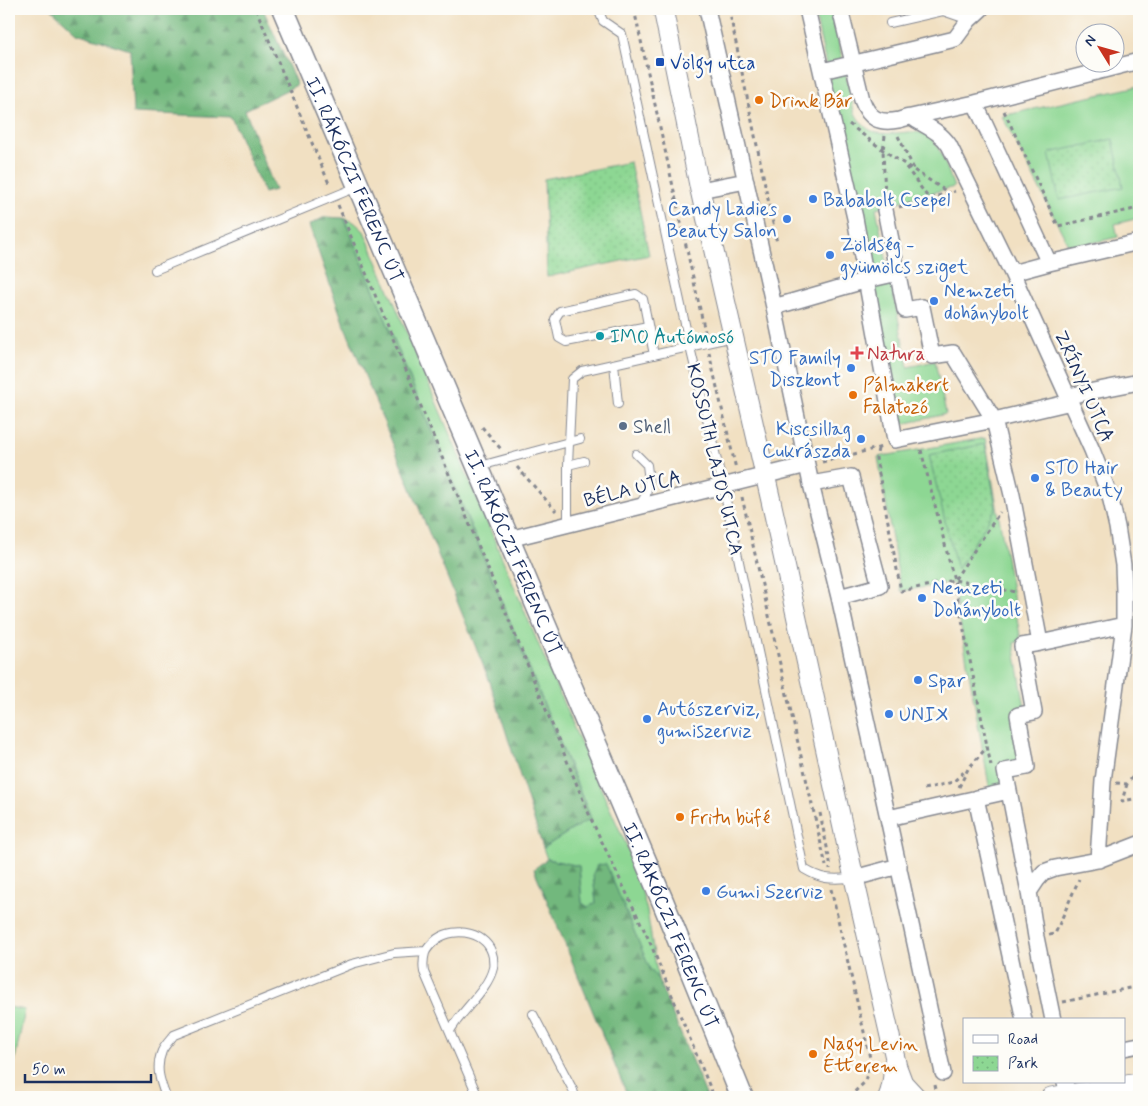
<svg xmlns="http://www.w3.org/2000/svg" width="1148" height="1106" viewBox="0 0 1148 1106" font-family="Mynerve,sans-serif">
<defs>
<pattern id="forest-firs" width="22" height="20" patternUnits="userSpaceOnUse" patternTransform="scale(1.25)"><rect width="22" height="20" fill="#72b87d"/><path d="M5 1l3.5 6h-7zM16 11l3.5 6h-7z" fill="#5d966a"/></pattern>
<pattern id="park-dots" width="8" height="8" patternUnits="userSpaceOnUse" patternTransform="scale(1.25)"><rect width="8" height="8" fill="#8dd793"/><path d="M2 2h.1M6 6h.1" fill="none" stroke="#79b981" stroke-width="1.8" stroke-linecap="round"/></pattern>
</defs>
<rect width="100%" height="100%" fill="#fdfcf7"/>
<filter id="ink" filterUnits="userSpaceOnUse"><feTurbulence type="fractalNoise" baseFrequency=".02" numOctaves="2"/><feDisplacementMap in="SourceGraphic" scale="10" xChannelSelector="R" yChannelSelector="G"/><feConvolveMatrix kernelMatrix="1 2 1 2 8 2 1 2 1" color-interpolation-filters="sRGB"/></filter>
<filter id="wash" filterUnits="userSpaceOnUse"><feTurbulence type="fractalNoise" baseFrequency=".0096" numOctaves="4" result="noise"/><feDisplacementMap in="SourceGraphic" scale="20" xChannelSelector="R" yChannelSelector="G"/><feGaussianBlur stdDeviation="1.12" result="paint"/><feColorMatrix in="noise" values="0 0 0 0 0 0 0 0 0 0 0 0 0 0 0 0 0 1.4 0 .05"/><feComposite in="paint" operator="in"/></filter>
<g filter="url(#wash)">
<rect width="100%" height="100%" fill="#f1e0c2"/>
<path fill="#8dd793" stroke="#548378" d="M 814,9 L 831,9 L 854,111 C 867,138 883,134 909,132 C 916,132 922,132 928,136 C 941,145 948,172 954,187 L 876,208 L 908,367 L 935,361 L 946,414 L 903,424 Z
M 1139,86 L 1139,218 L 1115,224 L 1118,237 L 1070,248 L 1002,116 Z
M 344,218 L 354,222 L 364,231 L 576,733 L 634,862 L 647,911 L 658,979 L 650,969 L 597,865 L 593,874 L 596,903 L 588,907 L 582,903 L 579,866 L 547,859 L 543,848 L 591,818 Z
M 985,438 L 1021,641 L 1014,643 L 1025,708 L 1023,762 L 1004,788 L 990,791 L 953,583 L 901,591 L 878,457 Z
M 9,1007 L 25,1010 L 12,1074 L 9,1073 Z"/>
<path fill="url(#forest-firs)" stroke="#46746e" d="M 51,9 L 263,9 L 297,85 L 245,110 L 275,190 L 264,193 L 231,117 L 133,113 L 130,50 L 77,33 Z
M 325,217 L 344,218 L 591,819 L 576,827 L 543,848 L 490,682 L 343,322 L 309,225 Z
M 547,859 L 579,866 L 582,903 L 588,907 L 596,903 L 593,874 L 597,865 L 606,864 L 650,969 L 658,979 L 707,1097 L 628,1097 L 534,869 Z"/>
<path fill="url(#park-dots)" stroke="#548378" d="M 1113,139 L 1123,187 L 1059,200 L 1049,153 Z
M 630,162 L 649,255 L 547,277 L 544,179 Z
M 985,444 L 996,508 L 957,570 L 929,455 Z"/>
</g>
<g filter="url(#ink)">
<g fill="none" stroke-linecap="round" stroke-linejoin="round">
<defs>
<path id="service" d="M 598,9 L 603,21 L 622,34 L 690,347 L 723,486 L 804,869 C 824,881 832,879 854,878
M 890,23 L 943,11 L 969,20
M 155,270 L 357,187
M 648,326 L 566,342 L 559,338 L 555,319 L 560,311 L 636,294 L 643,299 L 654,355
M 614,364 L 618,404
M 636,454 L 647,465 L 649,481 L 646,495 L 639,506
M 568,465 L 584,461
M 480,466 L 580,439
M 568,524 L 568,465 L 572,379 L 582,371 L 733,337
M 533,1014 L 573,1090 L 575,1097
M 450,1031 C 461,1011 488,990 493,968 C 494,965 493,961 493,957 C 488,932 456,926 437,939 C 432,943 427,948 425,953 C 423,960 423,966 424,972 L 478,1097
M 166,1097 C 160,1081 155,1068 162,1051 C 165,1045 170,1040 174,1035 L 352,964 L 394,953 L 425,951"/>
<path id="minor" d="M 707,9 L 774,307 L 811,484 L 839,597 L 888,818 L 943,1073
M 807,9 L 855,218 L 895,440 L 994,420 L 1071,402
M 840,9 L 862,100 C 869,119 879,124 899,120 C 902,119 908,117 911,117 C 914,118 916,120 918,121 C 930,128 941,133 949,145 L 1012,273 L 1092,450 L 1110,496 L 1117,527 L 1123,565 L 1124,592 L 1124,625 L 1103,781 L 1098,860
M 822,71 L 955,39 L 969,20 L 981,9
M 975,103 L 1049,263
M 911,117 L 975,103 L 1139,61
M 700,190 L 746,181
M 885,210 L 905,310 L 922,307 L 932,356 L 953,353 L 994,420 L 1012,495 L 1040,643 L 1022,646 L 1034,712 L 1018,715 L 1027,767 L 1005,771 L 1009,791
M 1012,273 L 1049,263 L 1139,242
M 774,307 L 867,280 L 898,273
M 1068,396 L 1139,382
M 811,484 L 851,477 L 880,586 L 839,597
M 509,539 L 807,465
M 1040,643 L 1124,625
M 976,798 L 1024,1020
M 888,818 L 1009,791 L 1029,892
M 854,878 L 899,866
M 1053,1020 L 1036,937 L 1029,892 L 1037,880 L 1044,872 L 1055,868 L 1098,860 L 1139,844
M 1124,1048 L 1139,1045
M 1065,1082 L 1068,1095"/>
<path id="tertiary" d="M 663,9 L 700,190 L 771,501 L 854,878 L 897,1067 L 903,1083 L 916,1097
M 888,1097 C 893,1087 893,1074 894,1062
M 1051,1097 L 1139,1083"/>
<g id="secondary">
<path id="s1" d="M 283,9 L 663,902 L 742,1097"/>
</g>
</defs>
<use href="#service" stroke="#868890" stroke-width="10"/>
<use href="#minor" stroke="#868890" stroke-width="18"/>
<use href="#tertiary" stroke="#868890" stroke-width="21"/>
<use href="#secondary" stroke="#868890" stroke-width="24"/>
<path stroke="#868890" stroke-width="3" stroke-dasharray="4 4" stroke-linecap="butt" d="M 256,9 L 330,186
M 634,9 L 705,332
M 729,9 L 777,243
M 1004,111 L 1058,226 L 1139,208
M 849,124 L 883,150 L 949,193
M 885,136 L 883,150 L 885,197
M 898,136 L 915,171
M 906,167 L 929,199
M 338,205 L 591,819 L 649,940 L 714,1097
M 899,207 L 955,191
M 709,353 L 736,469
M 482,427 L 501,449
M 878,449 L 876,458 L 901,591 L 954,580 L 1015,592
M 921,450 L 954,580 L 991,766
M 822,462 L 882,447
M 517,467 L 556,511
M 742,497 L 826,866
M 955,579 L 1000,512
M 1116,783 L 1127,784 L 1139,769
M 1127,784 L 1122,801 L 1139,798
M 959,787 L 968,769 L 987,747
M 924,789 L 953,782 L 965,771
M 820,813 L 830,862 L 830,869
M 831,889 L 870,1058 L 865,1082 L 849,1097
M 1049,935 L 1055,934 L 1079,879
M 1063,1002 L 1139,986
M 935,1085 L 938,1097"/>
<use href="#service" stroke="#fff" stroke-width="8"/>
<use href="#minor" stroke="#fff" stroke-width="15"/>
<use href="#tertiary" stroke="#fff" stroke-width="19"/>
<use href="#secondary" stroke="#fff" stroke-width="21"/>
</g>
</g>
<rect fill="#1a4fb4" stroke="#fdfcf7" stroke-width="2" x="655" y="57" width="10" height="10" rx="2.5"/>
<g fill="#e8710a" stroke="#fdfcf7" stroke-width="2">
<circle cx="759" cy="100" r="5"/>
<circle cx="853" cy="395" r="5"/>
<circle cx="680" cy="817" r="5"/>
<circle cx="813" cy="1054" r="5"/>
</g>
<g fill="#3f7fe0" stroke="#fdfcf7" stroke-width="2">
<circle cx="813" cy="199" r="5"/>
<circle cx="787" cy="219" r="5"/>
<circle cx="830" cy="255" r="5"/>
<circle cx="934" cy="301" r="5"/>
<circle cx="851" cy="368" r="5"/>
<circle cx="861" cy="439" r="5"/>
<circle cx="1035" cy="478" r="5"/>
<circle cx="922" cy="598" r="5"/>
<circle cx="918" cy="680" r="5"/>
<circle cx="889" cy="714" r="5"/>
<circle cx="647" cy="719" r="5"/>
<circle cx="706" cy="891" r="5"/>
</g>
<circle fill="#0f9aa8" stroke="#fdfcf7" stroke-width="2" cx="600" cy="336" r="5"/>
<path fill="#e0444e" stroke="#fdfcf7" stroke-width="2" d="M854.5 345.5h5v5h5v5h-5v5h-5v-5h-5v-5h5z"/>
<circle fill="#5c6f8a" stroke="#fdfcf7" stroke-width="2" cx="623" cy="426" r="5"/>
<g text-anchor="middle" stroke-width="5" stroke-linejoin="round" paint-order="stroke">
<g font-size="19" fill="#164399" stroke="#fdfcf7" text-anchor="start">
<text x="670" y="69">Völgy utca</text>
</g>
<g font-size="19" fill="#c56008" stroke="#fdfcf7" text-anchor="start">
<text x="769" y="107">Drink Bár</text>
<text x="863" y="391">Pálmakert<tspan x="863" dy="22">Falatozó</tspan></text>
<text x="690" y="824">Fritu büfé</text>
<text x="823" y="1050">Nagy Levin<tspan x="823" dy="22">Étterem</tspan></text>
</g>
<g font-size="19" fill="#1b2f5e" stroke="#fdfcf7">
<text dy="7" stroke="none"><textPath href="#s1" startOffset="185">II. RÁKÓCZI FERENC ÚT</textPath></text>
<text transform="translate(1085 386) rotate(66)" y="7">ZRÍNYI UTCA</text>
<text transform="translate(716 459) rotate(77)" y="7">KOSSUTH LAJOS UTCA</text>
<text transform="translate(632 488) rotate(-14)" y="7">BÉLA UTCA</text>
<text dy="7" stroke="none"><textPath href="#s1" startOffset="590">II. RÁKÓCZI FERENC ÚT</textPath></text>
<text dy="7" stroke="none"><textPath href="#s1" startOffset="995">II. RÁKÓCZI FERENC ÚT</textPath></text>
</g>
<g font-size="19" fill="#366cbe" stroke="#fdfcf7" text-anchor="start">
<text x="823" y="206">Bababolt Csepel</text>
<text x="777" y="215" text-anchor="end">Candy Ladies<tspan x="777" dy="22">Beauty Salon</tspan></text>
<text x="840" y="251">Zöldség -<tspan x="840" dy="22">gyümölcs sziget</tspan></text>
<text x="944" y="297">Nemzeti<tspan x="944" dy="22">dohánybolt</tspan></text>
<text x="841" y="364" text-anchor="end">STO Family<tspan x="841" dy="22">Diszkont</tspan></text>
<text x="851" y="435" text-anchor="end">Kiscsillag<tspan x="851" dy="22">Cukrászda</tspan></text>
<text x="1045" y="474">STO Hair<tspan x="1045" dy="22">&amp; Beauty</tspan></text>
<text x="932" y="594">Nemzeti<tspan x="932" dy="22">Dohánybolt</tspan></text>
<text x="928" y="687">Spar</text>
<text x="657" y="715">Autószerviz,<tspan x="657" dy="22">gumiszerviz</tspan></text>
<text x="899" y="721">UNIX</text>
<text x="716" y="898">Gumi Szerviz</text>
</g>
<g font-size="19" fill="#0d838f" stroke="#fdfcf7" text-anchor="start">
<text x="610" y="343">IMO Autómosó</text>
</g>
<g font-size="19" fill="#be3a42" stroke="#fdfcf7" text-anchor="start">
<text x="867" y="360">Natura</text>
</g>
<g font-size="19" fill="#4e5e75" stroke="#fdfcf7" text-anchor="start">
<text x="633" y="433">Shell</text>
</g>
</g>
<rect width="1148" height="1106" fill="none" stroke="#fdfcf7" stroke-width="30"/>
<rect x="963" y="1018" width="162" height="65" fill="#fdfcf7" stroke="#a3aaba"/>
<rect x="973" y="1035" width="25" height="8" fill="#ffffff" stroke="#a3aaba"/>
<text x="1008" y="1044" font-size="15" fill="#1b2f5e">Road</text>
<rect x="973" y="1056" width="25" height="15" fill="url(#park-dots)" stroke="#a3aaba"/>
<text x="1008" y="1068" font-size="15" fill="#1b2f5e">Park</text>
<g transform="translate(1100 48) rotate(307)"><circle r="24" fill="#fdfcf7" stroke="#a3aaba"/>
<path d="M0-4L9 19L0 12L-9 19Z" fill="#c8321e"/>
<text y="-8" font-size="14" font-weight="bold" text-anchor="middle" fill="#1b2f5e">N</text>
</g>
<path d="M25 1074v8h126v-8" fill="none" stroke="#1b2f5e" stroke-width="2.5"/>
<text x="32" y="1074" font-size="15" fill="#1b2f5e" stroke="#fdfcf7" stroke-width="4" paint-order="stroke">50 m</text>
</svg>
